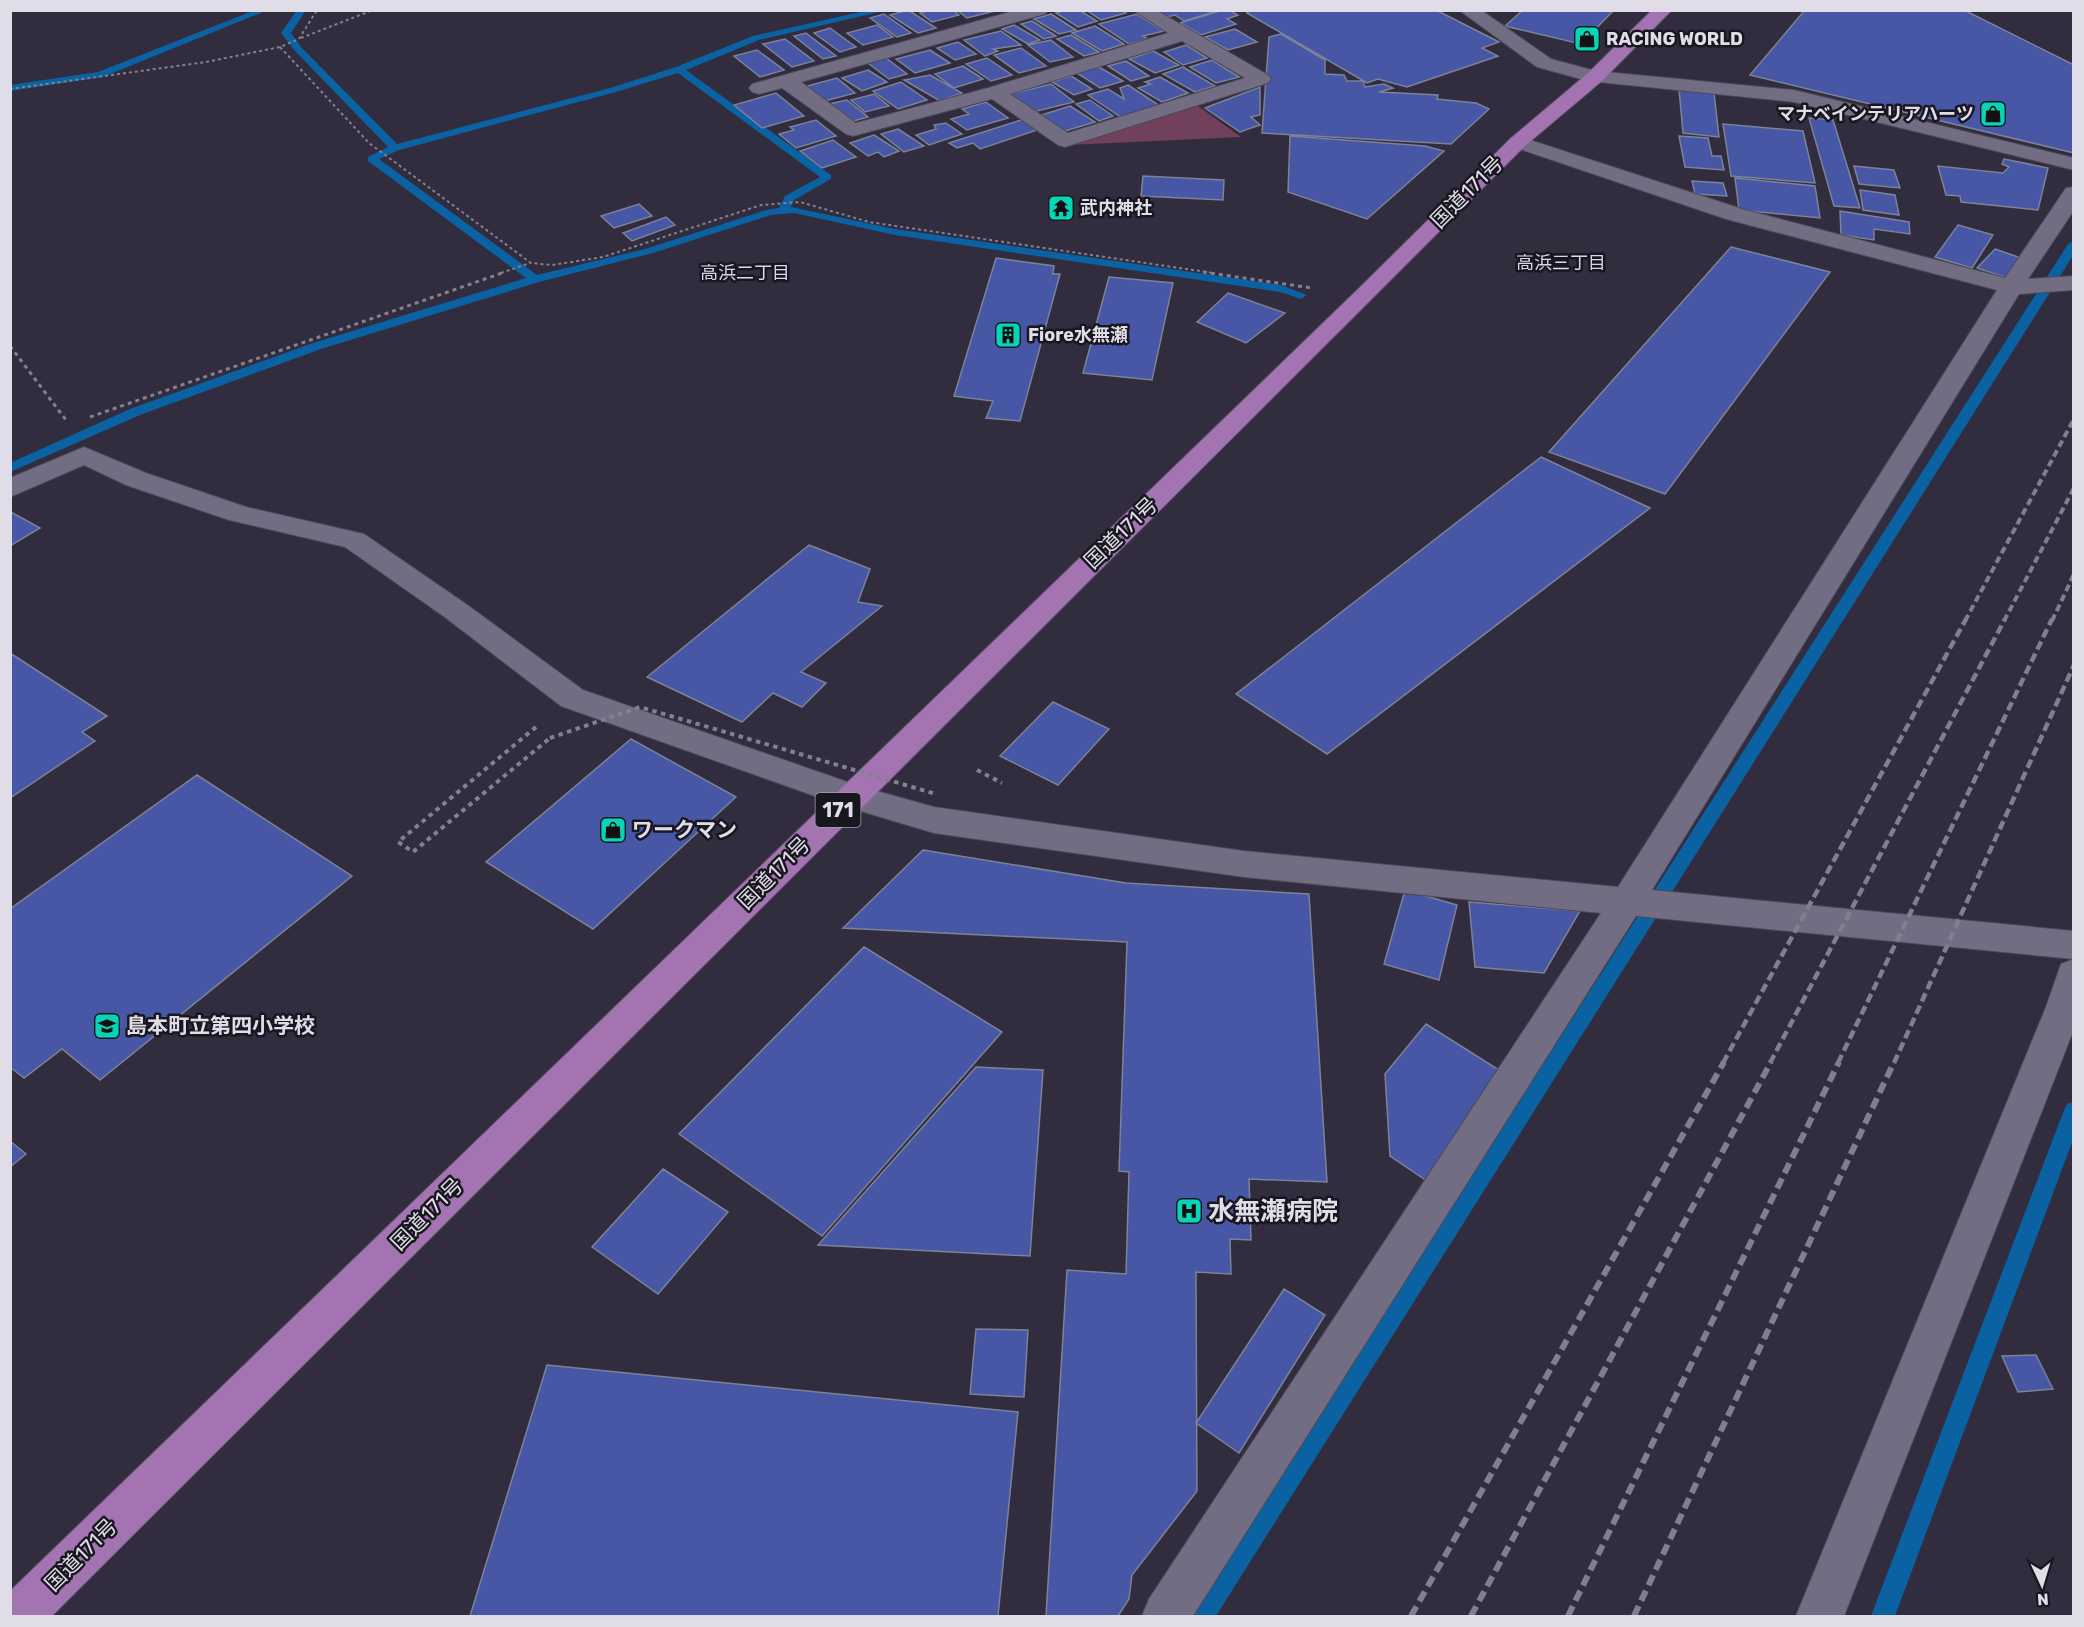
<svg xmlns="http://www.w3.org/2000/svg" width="2084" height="1627" viewBox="0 0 2084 1627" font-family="Rubik,'Noto Sans JP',sans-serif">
<rect width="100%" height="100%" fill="#312c3e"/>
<path fill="#70405d" d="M 1198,106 L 1241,137 L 1068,145 Z"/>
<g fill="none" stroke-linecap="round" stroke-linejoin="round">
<path fill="#0b62a3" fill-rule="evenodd" d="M 255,10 L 268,10 L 103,77 L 10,91 L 10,85 L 98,72 Z
M 297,10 L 306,10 L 291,33 L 301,47 L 397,144 L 610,88 L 676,67 L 753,36 L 869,10 L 888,10 L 759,40 L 686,70 L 831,175 L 831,179 L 794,200 L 791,207 L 895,229 L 1281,285 L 1307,295 L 1301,299 L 1280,292 L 895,235 L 794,213 L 771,215 L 653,253 L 539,282 L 321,349 L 140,415 L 10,472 L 10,463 L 130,409 L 313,343 L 526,278 L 368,161 L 368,157 L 388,147 L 295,51 L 281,33 ZM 678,73 L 820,177 L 785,196 L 779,208 L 766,210 L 645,249 L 537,275 L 379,159 L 399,150 L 616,92 Z
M 2074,241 L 2074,254 L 1216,1616 L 1191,1616 L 1195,1608 L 2068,244 Z
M 2074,1102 L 2074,1137 L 1895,1616 L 1871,1616 L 2064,1110 L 2067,1104 Z"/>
</g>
<path fill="#4757a6" stroke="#7c8297" stroke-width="1.5" d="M 908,10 L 936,28 L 918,33 L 890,15 Z
M 931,10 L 953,10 L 959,15 L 932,22 L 920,13 Z
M 957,10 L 999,10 L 967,18 Z
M 1066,10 L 1079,10 L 1097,21 L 1078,27 L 1056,13 Z
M 1086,10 L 1122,10 L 1126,13 L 1101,20 Z
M 1156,10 L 1220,10 L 1184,21 L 1175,15 L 1167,17 Z
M 1223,10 L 1229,10 L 1238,15 L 1227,19 L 1236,24 L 1201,35 L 1180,23 Z
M 1250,10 L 1436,10 L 1499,42 L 1482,48 L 1498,56 L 1407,87 L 1378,79 L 1367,83 L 1247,13 Z
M 1523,10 L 1614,10 L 1581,44 L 1505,26 Z
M 1805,10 L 1964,10 L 2074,65 L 2074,153 L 1750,75 Z
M 884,14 L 911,33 L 897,37 L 870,18 Z
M 1051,14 L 1076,30 L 1059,34 L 1034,19 Z
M 1137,14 L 1164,31 L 1143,36 L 1148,39 L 1129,44 L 1099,24 Z
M 1032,21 L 1056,36 L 1044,39 L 1021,24 Z
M 877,25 L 893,37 L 863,45 L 847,33 Z
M 1014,25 L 1040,40 L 1028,44 L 1002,29 Z
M 1095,26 L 1124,44 L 1102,51 L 1072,33 Z
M 830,28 L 856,47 L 840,52 L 814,33 Z
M 1235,29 L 1257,42 L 1228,50 L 1205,37 Z
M 1001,31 L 1021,45 L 993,49 L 998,51 L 985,56 L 964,40 Z
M 806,33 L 836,56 L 823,59 L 794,36 Z
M 1281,34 L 1325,60 L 1325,74 L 1344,75 L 1347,81 L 1363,81 L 1365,87 L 1384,84 L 1393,88 L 1379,92 L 1438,95 L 1437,99 L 1476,103 L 1489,109 L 1451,144 L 1262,133 L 1269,37 Z
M 1071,35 L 1099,52 L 1084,56 L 1057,39 Z
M 785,39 L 814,61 L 792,67 L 763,44 Z
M 1051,40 L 1073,57 L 1050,62 L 1028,45 Z
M 958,42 L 976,54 L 955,60 L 937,48 Z
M 1186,45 L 1207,58 L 1183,65 L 1164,52 Z
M 1021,48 L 1046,66 L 1019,73 L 994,55 Z
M 757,50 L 784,70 L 760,77 L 734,56 Z
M 930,50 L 950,63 L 915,73 L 896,59 Z
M 1153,51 L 1179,65 L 1155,73 L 1129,59 Z
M 886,58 L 907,74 L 889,79 L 868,63 Z
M 987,58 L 1012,75 L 991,81 L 966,64 Z
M 1212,60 L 1239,77 L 1216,83 L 1190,67 Z
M 1126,61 L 1149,76 L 1131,81 L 1108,66 Z
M 963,66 L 983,79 L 954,88 L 935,74 Z
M 1099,67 L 1123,81 L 1100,88 L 1077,73 Z
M 1183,67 L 1215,86 L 1195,92 L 1163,74 Z
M 868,70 L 887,82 L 862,91 L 842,78 Z
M 930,75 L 962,93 L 940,101 L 904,80 Z
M 1071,76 L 1092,89 L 1074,95 L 1052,82 Z
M 1160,77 L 1188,93 L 1162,102 L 1138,88 L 1151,84 L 1145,82 Z
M 837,78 L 855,93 L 825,101 L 807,86 Z
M 901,82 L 927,100 L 898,109 L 873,91 Z
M 1051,84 L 1074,102 L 1033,112 L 1011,94 Z
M 1128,85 L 1160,106 L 1122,118 L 1088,95 L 1108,89 L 1124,99 L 1120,88 Z
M 1260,87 L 1260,115 L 1251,117 L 1260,125 L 1240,132 L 1205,108 Z
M 1679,89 L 1714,93 L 1719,137 L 1683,133 Z
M 776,93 L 804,116 L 762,128 L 734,105 Z
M 874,94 L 889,106 L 865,112 L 851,100 Z
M 847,100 L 868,117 L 850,122 L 829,104 Z
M 1090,100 L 1113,116 L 1099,121 L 1076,104 Z
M 986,102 L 1008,118 L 967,130 L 951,119 L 969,114 L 962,109 Z
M 1070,106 L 1095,122 L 1062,132 L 1038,116 Z
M 1809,118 L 1833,120 L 1860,208 L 1834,206 Z
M 1024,119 L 1037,130 L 980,149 L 973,143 L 957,148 L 949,143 Z
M 816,120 L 836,136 L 796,148 L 779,134 L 794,130 L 790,127 Z
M 946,123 L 962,134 L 929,145 L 916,135 L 936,129 L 934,125 Z
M 1723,124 L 1803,131 L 1815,183 L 1731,176 Z
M 898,129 L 924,146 L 904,152 L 881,134 Z
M 874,135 L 899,151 L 884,157 L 878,152 L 868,156 L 850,143 Z
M 1290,136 L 1425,146 L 1444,151 L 1367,219 L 1288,192 Z
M 1679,136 L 1708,138 L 1712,156 L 1721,156 L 1724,170 L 1685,167 Z
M 833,140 L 856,157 L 822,168 L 800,151 Z
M 2004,159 L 2048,168 L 2038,210 L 1961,202 L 1960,196 L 1946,195 L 1938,166 L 2003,173 L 2009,167 L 2002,164 Z
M 1854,166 L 1894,170 L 1900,188 L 1859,184 Z
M 1143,176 L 1224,180 L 1223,200 L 1141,196 Z
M 1735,178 L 1815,186 L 1820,218 L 1739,210 Z
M 1692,181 L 1723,183 L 1727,196 L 1695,194 Z
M 1860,190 L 1895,195 L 1899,215 L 1863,210 Z
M 639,204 L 652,216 L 614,228 L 601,216 Z
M 1840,211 L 1909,222 L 1910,234 L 1874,229 L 1874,240 L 1841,235 Z
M 666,217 L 675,225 L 632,241 L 623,233 Z
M 1958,225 L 1993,235 L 1972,268 L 1935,257 Z
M 1731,247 L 1830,272 L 1665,494 L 1549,452 Z
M 1995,249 L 2024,259 L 2007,278 L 1977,268 Z
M 996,258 L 1054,266 L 1053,274 L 1060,274 L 1020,421 L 986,418 L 993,401 L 954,396 Z
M 1109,277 L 1173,283 L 1152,380 L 1083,373 Z
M 1228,293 L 1285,313 L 1246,343 L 1197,322 Z
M 1541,457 L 1650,508 L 1327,754 L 1236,694 Z
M 10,512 L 11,512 L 40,528 L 10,546 Z
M 809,545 L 870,569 L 858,602 L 882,606 L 801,672 L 826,683 L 802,707 L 773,693 L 742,722 L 647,677 Z
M 10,653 L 107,716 L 82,732 L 95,741 L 10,798 Z
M 1053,702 L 1109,729 L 1058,785 L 1000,756 Z
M 631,739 L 736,797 L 593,929 L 486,862 Z
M 197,775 L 352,876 L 100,1080 L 62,1049 L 24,1078 L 10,1067 L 10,909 Z
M 923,850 L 1126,883 L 1309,894 L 1327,1182 L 1249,1179 L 1251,1240 L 1230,1239 L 1231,1274 L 1196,1272 L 1197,1491 L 1132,1575 L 1129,1599 L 1118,1616 L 1046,1616 L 1067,1270 L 1126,1274 L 1129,1172 L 1119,1171 L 1127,942 L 843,928 Z
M 1405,890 L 1457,905 L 1439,980 L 1384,964 Z
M 1469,902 L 1580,911 L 1544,973 L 1475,967 Z
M 864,947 L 1002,1032 L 822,1236 L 679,1134 Z
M 1426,1024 L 1510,1077 L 1430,1183 L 1390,1156 L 1385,1074 Z
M 976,1067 L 1043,1070 L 1030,1256 L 818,1245 Z
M 10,1141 L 26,1154 L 10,1167 Z
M 663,1169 L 728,1212 L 658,1294 L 592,1247 Z
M 1284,1289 L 1325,1315 L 1239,1453 L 1196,1423 Z
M 976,1329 L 1028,1330 L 1024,1397 L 970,1394 Z
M 2036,1355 L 2053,1389 L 2018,1392 L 2002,1356 Z
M 547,1365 L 1018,1412 L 998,1616 L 470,1616 Z"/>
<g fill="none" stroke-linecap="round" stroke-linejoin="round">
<defs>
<path id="minor" d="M 1017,10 L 1048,10 L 1045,14 L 801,82 L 856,123 L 988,88 L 1168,33 L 1133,10 L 1156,10 L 1268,75 L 1271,79 L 1268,83 L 1065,147 L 1058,145 L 992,99 L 853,136 L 846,134 L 782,88 L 759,94 L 752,92 L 749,88 L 752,84 ZM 1182,41 L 1245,78 L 1068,133 L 1010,94 Z
M 1459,10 L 1481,10 L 1551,59 L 1596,71 L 1794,90 L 2074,158 L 2074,170 L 1794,102 L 1588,81 L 1537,67 Z
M 1518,136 L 1742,209 L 2005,278 L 2066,188 L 2074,187 L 2074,210 L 2028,279 L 2074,276 L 2074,290 L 2019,294 L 1652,890 L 2074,931 L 2074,959 L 1636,916 L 1193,1616 L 1142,1616 L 1149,1599 L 1601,913 L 1244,877 L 934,833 L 840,805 L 561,706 L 446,618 L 345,547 L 229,520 L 126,485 L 84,465 L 10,497 L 10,478 L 84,447 L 146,473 L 246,507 L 364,534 L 466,604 L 583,690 L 859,786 L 934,807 L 1244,851 L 1618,887 L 1997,290 L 1726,219 L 1511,146 L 1508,142 L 1511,138 Z
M 2074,959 L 2074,1029 L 1844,1616 L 1796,1616 L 2046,1007 L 2061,964 Z"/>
<path id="trunk" d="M 1652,10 L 1672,10 L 1602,81 L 1525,146 L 52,1616 L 10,1616 L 10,1591 L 1356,291 L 1511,138 L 1588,73 Z"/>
</defs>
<use href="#minor" stroke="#4d4858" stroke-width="2"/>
<use href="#trunk" stroke="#4d4858" stroke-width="2"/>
<path stroke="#858090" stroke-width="2" stroke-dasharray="3 3" stroke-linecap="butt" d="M 301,38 L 373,10
M 280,47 L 369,143 L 531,263 L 552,265 L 603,257 L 761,205 L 800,202 L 869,222 L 1213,273
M 10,89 L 206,62 L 280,47 L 299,39 L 317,10
M 501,273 L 530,263"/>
<path stroke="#858090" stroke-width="3" stroke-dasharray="4 4" stroke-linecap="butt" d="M 1203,272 L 1312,288
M 10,346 L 66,420
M 90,417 L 505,272"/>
<path stroke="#858090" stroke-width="4" stroke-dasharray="4.5 4.5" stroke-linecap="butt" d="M 536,727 L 398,842 L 413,852 L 550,738
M 977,770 L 1002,783"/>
<use href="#minor" fill="#726d82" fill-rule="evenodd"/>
<use href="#trunk" fill="#a474b2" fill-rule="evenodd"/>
<path stroke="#827e8e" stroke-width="4" stroke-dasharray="7 4" stroke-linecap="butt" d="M 1965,621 L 2074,419
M 2004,621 L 2074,488
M 2052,621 L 2074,574"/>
<path stroke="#827e8e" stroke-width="4.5" stroke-dasharray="9 4.5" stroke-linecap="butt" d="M 1723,1063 L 1966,619
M 1770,1063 L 2005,619
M 1838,1063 L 2052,619
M 1894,1063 L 2074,665"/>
<path stroke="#827e8e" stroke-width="6" stroke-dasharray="11 6" stroke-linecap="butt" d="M 1411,1616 L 1724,1062
M 1471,1616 L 1771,1062
M 1568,1616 L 1839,1062
M 1634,1616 L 1894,1062"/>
<path stroke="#858090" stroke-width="4" stroke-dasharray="4.5 4.5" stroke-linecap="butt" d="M 550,738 L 640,707 L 936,794"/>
</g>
<defs>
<symbol id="shop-square" viewBox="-11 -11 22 22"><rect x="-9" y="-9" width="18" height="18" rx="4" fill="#08d5b5" stroke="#18161e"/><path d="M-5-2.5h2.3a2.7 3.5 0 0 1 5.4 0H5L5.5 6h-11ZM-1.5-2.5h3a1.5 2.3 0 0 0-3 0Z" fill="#111"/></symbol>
<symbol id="temple-square" viewBox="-11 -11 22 22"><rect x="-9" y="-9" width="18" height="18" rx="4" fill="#08d5b5" stroke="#18161e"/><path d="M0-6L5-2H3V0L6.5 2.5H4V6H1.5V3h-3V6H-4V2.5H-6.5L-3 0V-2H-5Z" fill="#111"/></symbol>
<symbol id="building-square" viewBox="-11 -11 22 22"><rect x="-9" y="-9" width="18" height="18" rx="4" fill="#08d5b5" stroke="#18161e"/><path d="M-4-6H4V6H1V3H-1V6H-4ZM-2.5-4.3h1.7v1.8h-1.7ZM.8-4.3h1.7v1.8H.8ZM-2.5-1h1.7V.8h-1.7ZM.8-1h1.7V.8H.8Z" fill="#111"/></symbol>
<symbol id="school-square" viewBox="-11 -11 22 22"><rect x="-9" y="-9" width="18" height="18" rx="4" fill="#08d5b5" stroke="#18161e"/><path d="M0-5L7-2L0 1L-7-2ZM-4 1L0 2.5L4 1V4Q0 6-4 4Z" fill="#111"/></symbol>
<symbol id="hospital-square" viewBox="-11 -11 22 22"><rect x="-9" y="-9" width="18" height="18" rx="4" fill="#08d5b5" stroke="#18161e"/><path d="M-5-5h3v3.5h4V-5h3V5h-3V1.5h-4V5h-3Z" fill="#111"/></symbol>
</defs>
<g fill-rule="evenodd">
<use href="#shop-square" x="1572" y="24" width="30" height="30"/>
<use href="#shop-square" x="1978" y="99" width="30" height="30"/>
<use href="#temple-square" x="1046" y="193" width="30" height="30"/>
<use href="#building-square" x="993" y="320" width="30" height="30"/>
<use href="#shop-square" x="598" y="815" width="30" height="30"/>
<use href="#school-square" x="92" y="1011" width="30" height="30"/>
<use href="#hospital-square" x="1174" y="1196" width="30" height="30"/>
</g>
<g text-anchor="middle" stroke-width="5" stroke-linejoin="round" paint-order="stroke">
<g font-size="18" font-weight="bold" fill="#e0dde9" stroke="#18161e" text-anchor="start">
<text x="1606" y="45">RACING WORLD</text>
<text x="1974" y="120" text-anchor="end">マナベインテリアハーツ</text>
<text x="1080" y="214">武内神社</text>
<text x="1028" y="341">Fiore水無瀬</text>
</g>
<g font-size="18" fill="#dad4ec" stroke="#18161e">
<text x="1561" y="269">高浜三丁目</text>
<text x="745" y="279">高浜二丁目</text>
</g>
<rect fill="#18161e" stroke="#a4a1ac" stroke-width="1.5" x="815.5" y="793" width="45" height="34" rx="4.5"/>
<g font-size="20" font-weight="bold" fill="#e0dde9">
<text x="838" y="817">171</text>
</g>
<g font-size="21" fill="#e0dde9" stroke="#18161e">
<text transform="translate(1467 192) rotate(-45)" y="7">国道171号</text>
<text transform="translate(1121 533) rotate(-44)" y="7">国道171号</text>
<text transform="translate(774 873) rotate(-45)" y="7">国道171号</text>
<text transform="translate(427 1214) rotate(-45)" y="7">国道171号</text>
<text transform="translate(81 1555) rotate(-45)" y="7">国道171号</text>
</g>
<g font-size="21" font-weight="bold" fill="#e0dde9" stroke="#18161e" text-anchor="start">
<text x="632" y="837">ワークマン</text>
<text x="126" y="1033">島本町立第四小学校</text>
</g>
<g font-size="26" font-weight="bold" fill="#e0dde9" stroke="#18161e" text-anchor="start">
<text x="1208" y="1220">水無瀬病院</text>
</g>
</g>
<rect width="2084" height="1627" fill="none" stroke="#e0dde9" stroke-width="24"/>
<g transform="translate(2042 1585) rotate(176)" stroke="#18161e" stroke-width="4.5" paint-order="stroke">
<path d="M0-4.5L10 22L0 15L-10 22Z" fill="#e0dde9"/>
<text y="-9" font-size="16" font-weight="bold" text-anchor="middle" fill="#e0dde9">N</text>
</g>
</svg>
